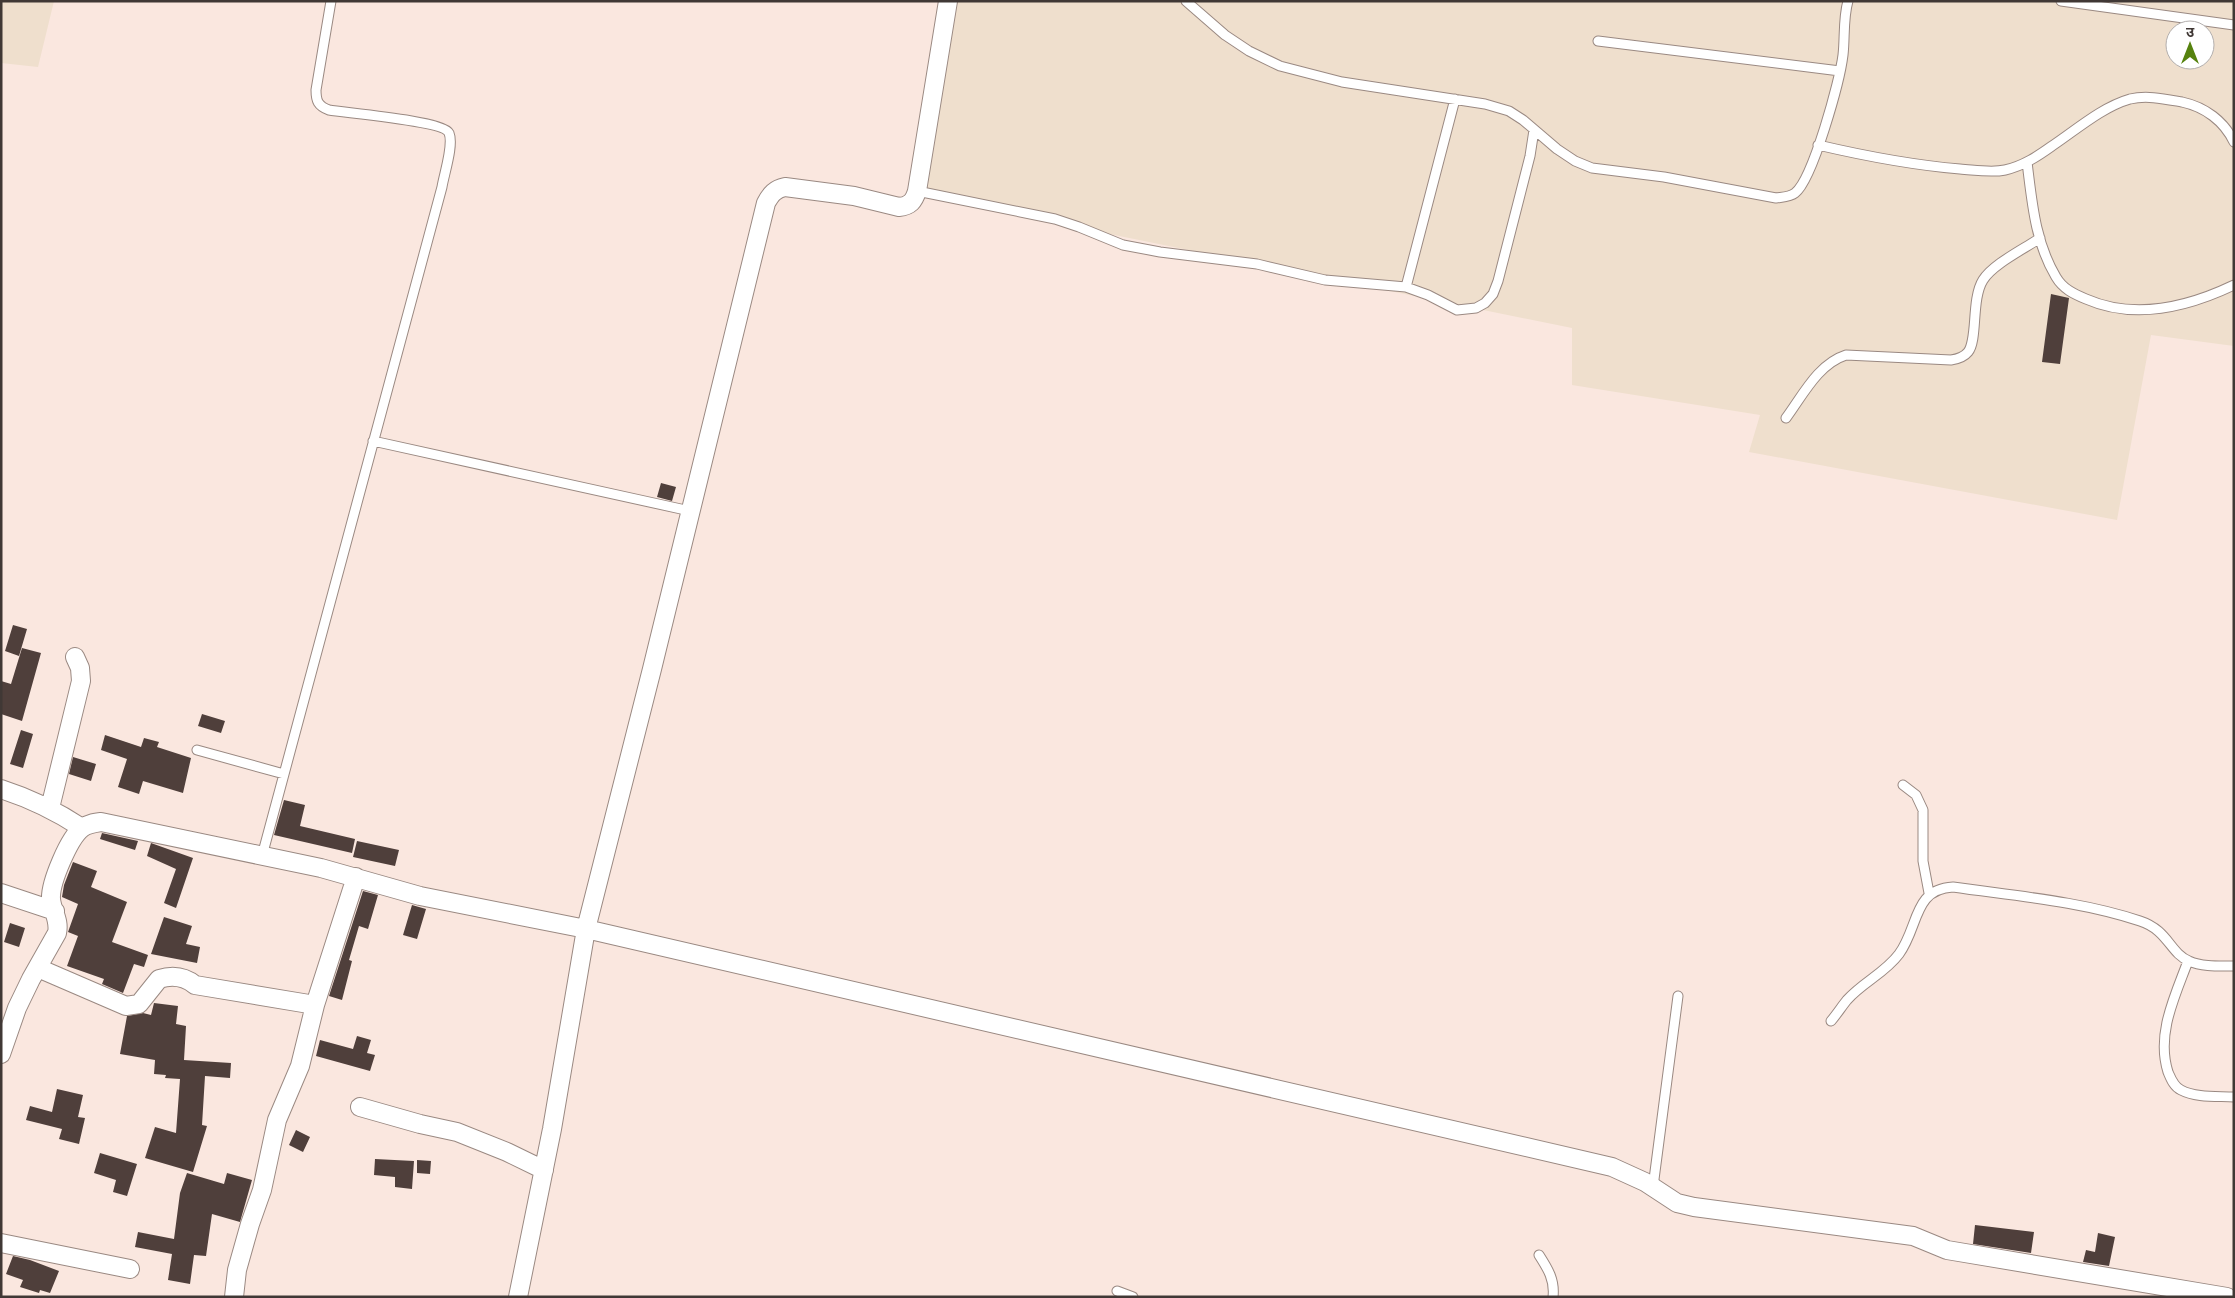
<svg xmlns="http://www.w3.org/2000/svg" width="2235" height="1298" viewBox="0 0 2235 1298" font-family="Literata,'Noto Sans Devanagari',serif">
<rect width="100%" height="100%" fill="#fae7df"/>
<path fill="#efdfcd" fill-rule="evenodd" d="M 1,1 L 54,1 L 38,67 L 1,63 Z
M 946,1 L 2234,1 L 2234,346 L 2151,335 L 2117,520 L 1749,452 L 1760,415 L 1572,385 L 1572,328 L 913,194 ZM 2175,30 L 2205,30 L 2205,60 L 2175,60 Z"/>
<path fill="#4f3f3b" d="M 2051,294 L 2069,298 L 2060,364 L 2042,362 Z
M 661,483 L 676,487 L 672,501 L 657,497 Z
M 13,625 L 27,629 L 19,656 L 5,651 Z
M 22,648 L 41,653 L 22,721 L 1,714 L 1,681 L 11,684 Z
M 202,714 L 225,721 L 221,733 L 198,726 Z
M 21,730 L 33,734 L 23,768 L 10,764 Z
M 105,735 L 141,747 L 144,738 L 159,742 L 157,747 L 191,758 L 183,793 L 143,781 L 139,794 L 118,787 L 127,759 L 101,750 Z
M 73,757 L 96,764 L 91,781 L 69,774 Z
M 284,800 L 305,805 L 300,826 L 355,839 L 352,853 L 274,835 Z
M 102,833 L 138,841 L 135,850 L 100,839 Z
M 357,841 L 399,850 L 395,866 L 353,857 Z
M 151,843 L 193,858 L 176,908 L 164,903 L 176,869 L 147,856 Z
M 73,862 L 97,871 L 91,887 L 127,902 L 112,942 L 148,955 L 144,967 L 134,964 L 123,993 L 102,984 L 104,979 L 67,966 L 78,936 L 68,932 L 78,904 L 62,897 L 64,885 Z
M 363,891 L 378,895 L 368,929 L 359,926 L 349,960 L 352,961 L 342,1000 L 329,996 Z
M 412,905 L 426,909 L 417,939 L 403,935 Z
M 164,917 L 192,926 L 186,944 L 200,947 L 197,963 L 151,954 Z
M 10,923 L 25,928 L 19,947 L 4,942 Z
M 154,1003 L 178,1006 L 176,1024 L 186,1026 L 184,1060 L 231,1063 L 230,1078 L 205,1076 L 202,1125 L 207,1126 L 193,1172 L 145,1158 L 155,1127 L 176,1133 L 180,1079 L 165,1078 L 166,1075 L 154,1074 L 155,1060 L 120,1054 L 127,1016 L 143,1013 L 151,1015 Z
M 357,1036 L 371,1040 L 367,1053 L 375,1055 L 370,1071 L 316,1056 L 320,1040 L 353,1049 Z
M 57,1089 L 83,1095 L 78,1117 L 85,1118 L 79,1144 L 59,1139 L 62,1129 L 26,1120 L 30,1106 L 52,1112 Z
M 296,1130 L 310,1137 L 303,1152 L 289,1145 Z
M 100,1153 L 137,1164 L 127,1196 L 113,1192 L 116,1180 L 94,1173 Z
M 375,1159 L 414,1161 L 412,1189 L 395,1187 L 395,1177 L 374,1175 Z
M 417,1160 L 431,1161 L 430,1174 L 417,1173 Z
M 187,1173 L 224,1184 L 227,1173 L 252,1180 L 240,1222 L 212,1214 L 206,1256 L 194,1255 L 190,1284 L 168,1280 L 172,1254 L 135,1247 L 138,1232 L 174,1239 L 180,1193 Z
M 1975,1225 L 2034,1232 L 2031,1253 L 1973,1244 Z
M 2098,1233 L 2115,1237 L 2109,1266 L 2083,1262 L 2086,1250 L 2095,1252 Z
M 13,1256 L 30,1260 L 59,1271 L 50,1293 L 40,1290 L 39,1293 L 20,1287 L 23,1280 L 6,1274 Z"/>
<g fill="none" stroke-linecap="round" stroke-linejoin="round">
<defs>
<path id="service" d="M 1186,1 L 1225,35 L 1249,51 L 1280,66 L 1342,82 L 1485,104 L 1509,111 L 1523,120 L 1557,149 L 1575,161 L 1592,168 L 1664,177 L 1776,198 C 1782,197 1790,197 1795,193 C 1813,179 1840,80 1843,55 C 1845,38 1843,18 1848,1
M 2061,1 L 2234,25
M 1598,41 L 1840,71
M 1818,145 C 1865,156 1912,165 1960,169 C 1975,170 1991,173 2005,170 C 2023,166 2038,156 2052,146 C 2076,130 2102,107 2130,99 C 2147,95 2165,99 2182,102 C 2205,107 2224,121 2234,142
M 2027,162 C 2032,202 2035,242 2056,277 C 2063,289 2074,294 2086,299 C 2134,320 2188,307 2234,285
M 917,191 L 1055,219 L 1079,227 L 1123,245 L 1160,252 L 1257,264 L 1325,280 L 1406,287 L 1428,295 L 1457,310 L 1476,308 L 1485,303 L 1493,294 L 1498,281 L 1530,156 L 1534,130
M 1406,287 L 1455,99
M 1786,418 C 1803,395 1818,364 1846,355 L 1951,360 C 1958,359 1964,357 1968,352 C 1978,340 1971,299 1983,280 C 1993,264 2024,249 2040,238
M 373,441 L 690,511
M 197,750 L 284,774
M 1903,785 L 1916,795 L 1923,810 L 1923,861 L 1929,893
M 262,856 L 442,187 C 444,174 454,145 449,133 C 444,121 347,113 329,110 C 318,106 316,101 316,90 L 331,1
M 2188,961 C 2175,996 2156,1034 2168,1072 C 2171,1079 2174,1087 2181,1090 C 2196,1098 2217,1096 2234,1097
M 1831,1021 C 1837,1014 1842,1006 1847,1000 C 1863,982 1885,973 1899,954 C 1919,927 1913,889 1953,887 C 2015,896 2080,901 2140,921 C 2168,930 2170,953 2189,961 C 2202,967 2219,966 2234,966
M 1653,1187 L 1678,996
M 1539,1255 C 1548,1269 1555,1280 1553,1297
M 1117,1291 L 1133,1297"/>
<path id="minor" d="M 1,789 C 32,799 55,810 82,828
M 50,808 L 81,681 L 80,668 L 75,657
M 1,893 L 55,911
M 38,968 L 126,1006 L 139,1004 L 159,979 C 172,975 184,976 195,985 L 315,1005
M 1,1054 L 17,1008 L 31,979 L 57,933 C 60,920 52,911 51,899 C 50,883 69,838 82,828 C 87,824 94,823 101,822 L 321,868 L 420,896 L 586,929 L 1612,1167 L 1645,1182 L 1677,1203 L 1694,1207 L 1913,1236 L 1947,1250 L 2227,1297
M 360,1107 L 420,1124 L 457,1132 L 507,1152 L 544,1170
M 1,1243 L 130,1269
M 234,1297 L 237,1270 L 250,1224 L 262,1190 L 277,1120 L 300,1066 L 315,1005 L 356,877
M 518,1297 L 552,1129 L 586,929 L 652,669 L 766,203 C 771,194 775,189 785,187 L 854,196 L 899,207 C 910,206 914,201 917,191 L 948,1"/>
</defs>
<use href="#service" stroke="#9a8982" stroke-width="11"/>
<use href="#minor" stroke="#9a8982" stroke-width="20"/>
<use href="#service" stroke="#fff" stroke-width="9"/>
<use href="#minor" stroke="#fff" stroke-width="18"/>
</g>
<rect width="2235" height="1298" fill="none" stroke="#403835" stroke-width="5"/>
<g transform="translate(2190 45)"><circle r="24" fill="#ffffff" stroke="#b3afae"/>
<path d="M0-4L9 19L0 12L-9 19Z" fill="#56820e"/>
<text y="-8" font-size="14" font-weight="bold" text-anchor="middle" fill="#403835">उ</text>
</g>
</svg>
